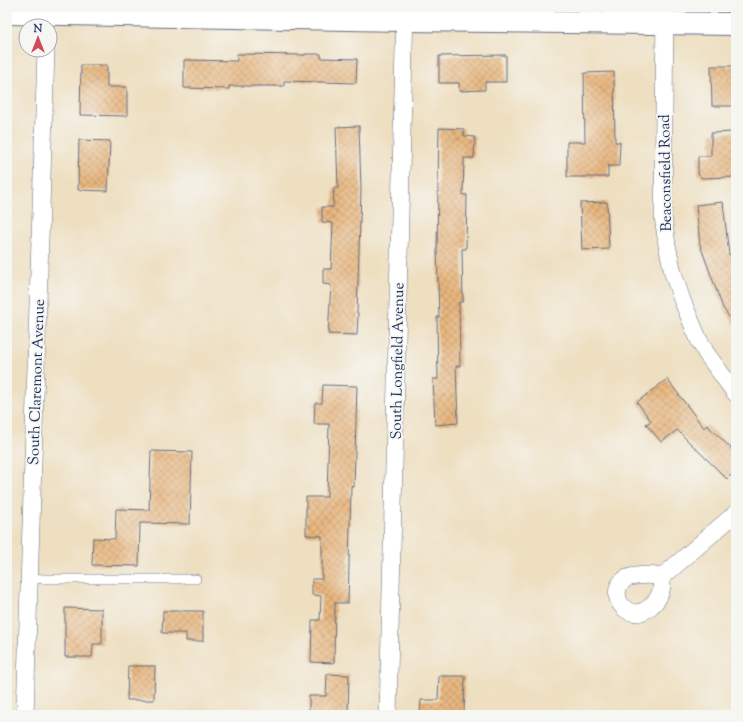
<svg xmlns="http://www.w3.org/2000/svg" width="743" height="722" viewBox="0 0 743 722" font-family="'Sorts Mill Goudy',serif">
<defs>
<pattern id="building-cross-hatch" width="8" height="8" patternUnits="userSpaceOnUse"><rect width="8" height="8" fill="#e9b77f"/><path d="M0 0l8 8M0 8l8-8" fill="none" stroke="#bc956b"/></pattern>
</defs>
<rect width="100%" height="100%" fill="#f6f6f2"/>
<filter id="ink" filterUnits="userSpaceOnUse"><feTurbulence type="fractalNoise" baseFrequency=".025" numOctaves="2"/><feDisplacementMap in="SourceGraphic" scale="8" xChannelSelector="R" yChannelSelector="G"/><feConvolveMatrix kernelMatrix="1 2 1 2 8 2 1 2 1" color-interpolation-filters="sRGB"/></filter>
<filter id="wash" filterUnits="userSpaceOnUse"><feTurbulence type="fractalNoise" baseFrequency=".012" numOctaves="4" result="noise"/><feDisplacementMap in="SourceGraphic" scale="16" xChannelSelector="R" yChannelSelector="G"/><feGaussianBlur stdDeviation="0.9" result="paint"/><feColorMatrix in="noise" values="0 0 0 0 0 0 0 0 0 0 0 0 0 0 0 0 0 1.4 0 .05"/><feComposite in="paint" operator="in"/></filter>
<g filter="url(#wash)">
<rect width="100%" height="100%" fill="#eedfc1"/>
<g id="blocks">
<path fill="url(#building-cross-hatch)" d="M 237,54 L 305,55 L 305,54 L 321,54 L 321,58 L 357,59 L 356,83 L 284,81 L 284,86 L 229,86 L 229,89 L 184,88 L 184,60 L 237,61 Z
M 506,55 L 506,82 L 485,82 L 485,90 L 459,91 L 459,83 L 439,83 L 439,56 Z
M 81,65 L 107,65 L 107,87 L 127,87 L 127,116 L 80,115 Z
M 711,66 L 736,66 L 736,106 L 712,106 Z
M 614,72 L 615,142 L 620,142 L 619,166 L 608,166 L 608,177 L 567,177 L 567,142 L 585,142 L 584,73 Z
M 359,126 L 361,190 L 357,313 L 358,313 L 357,335 L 328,334 L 331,285 L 323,284 L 323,269 L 331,269 L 333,223 L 322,222 L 322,207 L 333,207 L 334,188 L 338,188 L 336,127 Z
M 439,128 L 464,129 L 464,136 L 475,137 L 474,158 L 464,158 L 463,195 L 467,195 L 466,249 L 462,249 L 463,302 L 459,302 L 460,366 L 456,366 L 458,423 L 435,425 L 433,379 L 438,379 L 437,317 L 439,317 L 437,249 Z
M 734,132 L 735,177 L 702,178 L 698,174 L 698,156 L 711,156 L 711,133 Z
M 79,140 L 110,141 L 108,191 L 78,190 Z
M 607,202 L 609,249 L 582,250 L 580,203 Z
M 723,202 L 729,255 L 733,253 L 736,261 L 736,327 L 723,308 L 700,245 L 696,205 Z
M 667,379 L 704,428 L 707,425 L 736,453 L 736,470 L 727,479 L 677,430 L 661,442 L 646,424 L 651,421 L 637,402 Z
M 323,385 L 357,386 L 354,487 L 351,486 L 348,603 L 335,603 L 334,663 L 311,662 L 312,620 L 320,620 L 321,596 L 312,595 L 312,579 L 322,579 L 322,536 L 306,535 L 306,497 L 327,497 L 329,424 L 314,424 L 315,403 L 322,403 Z
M 151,451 L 192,452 L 190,524 L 140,523 L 139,566 L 92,565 L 93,538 L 115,539 L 116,509 L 149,510 Z
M 65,608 L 102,609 L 102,644 L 93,644 L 92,657 L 65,657 Z
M 163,611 L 203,611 L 203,641 L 186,641 L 186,633 L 162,633 Z
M 128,666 L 155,666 L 154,700 L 127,700 Z
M 327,674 L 349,675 L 348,715 L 309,715 L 309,696 L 326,696 Z
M 439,676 L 465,676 L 464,715 L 420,715 L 421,700 L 438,700 Z"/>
</g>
</g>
<g filter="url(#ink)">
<use href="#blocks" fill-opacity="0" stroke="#656d81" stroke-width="1"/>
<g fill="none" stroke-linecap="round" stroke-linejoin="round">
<defs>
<path id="service" d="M 30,578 L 44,579 L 196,579"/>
<path id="minor" d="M 665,7 L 663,216 L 667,245 L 673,273 L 682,300 L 699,340 L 706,353 L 736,394
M 648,575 L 662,577 C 663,589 660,599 650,607 C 627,626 606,593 624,580 C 630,575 641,576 648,575 Z
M 662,577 L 736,513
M 25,715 L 46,50
M 388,715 L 405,7"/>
<path id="tertiary" d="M 7,13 L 405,20 L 736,24"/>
</defs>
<use href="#service" stroke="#656d81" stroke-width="10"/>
<use href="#minor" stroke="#656d81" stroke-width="18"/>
<use href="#tertiary" stroke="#656d81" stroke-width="24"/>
<use href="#service" stroke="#fff" stroke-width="9"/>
<use href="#minor" stroke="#fff" stroke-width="17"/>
<use href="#tertiary" stroke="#fff" stroke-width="22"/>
</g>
</g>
<g text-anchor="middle" stroke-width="3.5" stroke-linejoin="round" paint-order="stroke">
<g font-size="15" fill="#1b2f5e" stroke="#f6f6f2">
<text transform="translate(665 173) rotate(-91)" y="5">Beaconsfield Road</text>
<text transform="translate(397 361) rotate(-89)" y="5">South Longfield Avenue</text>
<text transform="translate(36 382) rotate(-88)" y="5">South Claremont Avenue</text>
</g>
</g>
<rect width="743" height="722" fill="none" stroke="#f6f6f2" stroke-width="24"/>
<g transform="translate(38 38)"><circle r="19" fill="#f6f6f2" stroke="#9ea6b7"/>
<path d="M0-3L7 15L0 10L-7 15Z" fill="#d1495b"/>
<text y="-6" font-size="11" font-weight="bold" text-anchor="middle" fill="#1b2f5e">N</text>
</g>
</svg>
